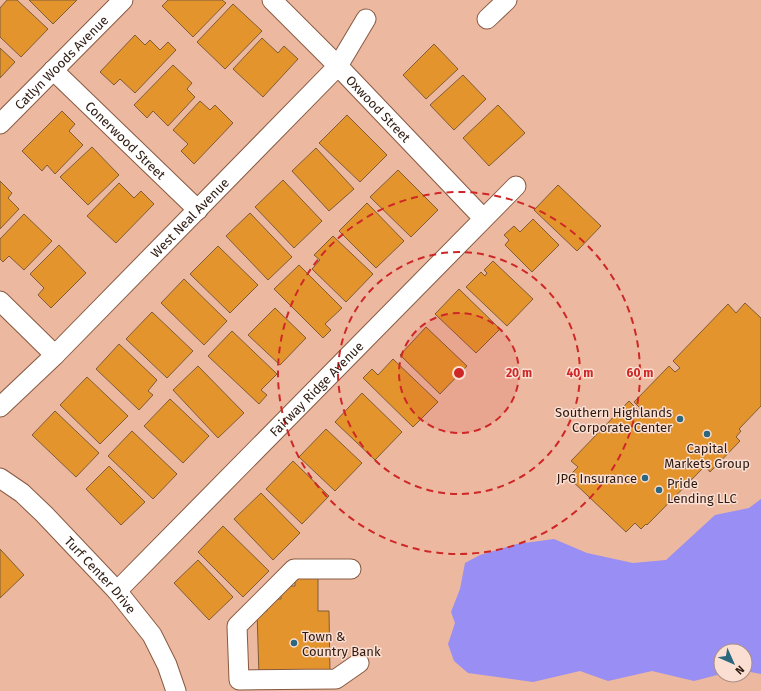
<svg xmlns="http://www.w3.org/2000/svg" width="761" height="691" viewBox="0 0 761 691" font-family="'Fira Sans',sans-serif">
<rect width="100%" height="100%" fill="#ecb89f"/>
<path fill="#998ef3" d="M 761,499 L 761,674 L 745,671 L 745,651 L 721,651 L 721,674 L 694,681 L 652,671 L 608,681 L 580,671 L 533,682 L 468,673 L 454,661 L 448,644 L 455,623 L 451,612 L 460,589 L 465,563 L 480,555 L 517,544 L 554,539 L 587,553 L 633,563 L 666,560 L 715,515 L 749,508 Z"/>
<path fill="#e4942d" stroke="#7f5c36" d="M 7,0 L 17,0 L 48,29 L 21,57 L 0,37 L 0,8 Z
M 29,0 L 77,0 L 53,24 Z
M 168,0 L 222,0 L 226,3 L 193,37 L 162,6 Z
M 233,4 L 262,31 L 225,69 L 197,42 Z
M 135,35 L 145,45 L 150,40 L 160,50 L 168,42 L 176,50 L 135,93 L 120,79 L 114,85 L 100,72 Z
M 262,38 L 278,53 L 284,46 L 298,59 L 263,97 L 233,69 Z
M 434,44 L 458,69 L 426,99 L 403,75 Z
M 0,48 L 15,62 L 0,78 Z
M 173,65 L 192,83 L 187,89 L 195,97 L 168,126 L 153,111 L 147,118 L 134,105 Z
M 463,75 L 486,99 L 454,130 L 430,105 Z
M 200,101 L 210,110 L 215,105 L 233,123 L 194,164 L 181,151 L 188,144 L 173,130 Z
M 498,105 L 525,133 L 489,166 L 463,138 Z
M 62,111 L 75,124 L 69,131 L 83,145 L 55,174 L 47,165 L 42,171 L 22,151 Z
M 347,115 L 387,155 L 360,182 L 319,143 Z
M 92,147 L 119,175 L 88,205 L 60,177 Z
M 316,148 L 354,189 L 329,211 L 292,171 Z
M 398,170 L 438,210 L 411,237 L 370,197 Z
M 283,180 L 322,221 L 294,248 L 255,207 Z
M 0,181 L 12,193 L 8,198 L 19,209 L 0,229 Z
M 119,183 L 134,198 L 141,191 L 154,204 L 116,243 L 87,216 Z
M 558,185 L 601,226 L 577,251 L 534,210 Z
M 367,203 L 404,241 L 376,268 L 339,231 Z
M 250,213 L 292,257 L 268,280 L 226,236 Z
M 24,214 L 52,241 L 24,270 L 9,256 L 3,262 L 0,259 L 0,239 Z
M 533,219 L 559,245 L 532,272 L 505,245 L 509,240 L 504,235 L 514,226 L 520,232 Z
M 333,236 L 373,274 L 346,302 L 312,269 L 320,260 L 314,255 Z
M 59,245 L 86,273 L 51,308 L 38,295 L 44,288 L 30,274 Z
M 218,246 L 258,285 L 230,313 L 190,274 Z
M 493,261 L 533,299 L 507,326 L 466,287 L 481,272 L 485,276 L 487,273 L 484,270 Z
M 299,265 L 342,308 L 325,324 L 331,330 L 323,338 L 274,289 Z
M 184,279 L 227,321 L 204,345 L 161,303 Z
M 459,289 L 500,329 L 476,353 L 435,314 Z
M 745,303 L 761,318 L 761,406 L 739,429 L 741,431 L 736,437 L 740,441 L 710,472 L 705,466 L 647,525 L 646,524 L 641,529 L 635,523 L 626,532 L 568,477 L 578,467 L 571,461 L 629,401 L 638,410 L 640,408 L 634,402 L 669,366 L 675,372 L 680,368 L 673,361 L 728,304 L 736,313 Z
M 275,308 L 306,338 L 280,365 L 248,335 Z
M 152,312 L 193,351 L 167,378 L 126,339 Z
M 426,327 L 467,366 L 440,394 L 400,355 Z
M 232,331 L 277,374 L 261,390 L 267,395 L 259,404 L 208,356 Z
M 119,344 L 157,380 L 148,391 L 153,395 L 139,410 L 96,369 Z
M 393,359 L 438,402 L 413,427 L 363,378 L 372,369 L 378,375 Z
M 198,366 L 244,413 L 218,438 L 173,390 Z
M 87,377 L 128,416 L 100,444 L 60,405 Z
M 362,393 L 402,432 L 375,460 L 335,422 Z
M 170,399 L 209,436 L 183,463 L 144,426 Z
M 55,411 L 99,453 L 76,477 L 32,435 Z
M 326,429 L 362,463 L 335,491 L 299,457 Z
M 132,431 L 177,474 L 153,499 L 108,456 Z
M 293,461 L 329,496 L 302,524 L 266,489 Z
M 109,466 L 145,502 L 121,525 L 86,489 Z
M 261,493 L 300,533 L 273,560 L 234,519 Z
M 223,526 L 269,571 L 243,597 L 198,552 Z
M 0,549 L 24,575 L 0,598 Z
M 198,560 L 233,597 L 209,620 L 174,583 Z
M 295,577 L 318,577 L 318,611 L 329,611 L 330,674 L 259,676 L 257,612 L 267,611 L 267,599 L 281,599 L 281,586 L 295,586 Z"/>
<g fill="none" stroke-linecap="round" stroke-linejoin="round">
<defs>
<g id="minor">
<path id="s1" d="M 272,0 L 338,66 L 483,218"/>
<path d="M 487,19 L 507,0"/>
<path id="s2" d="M 53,70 L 198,210"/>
<path id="s3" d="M 0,124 L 123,0"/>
<path d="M 0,301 L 55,355"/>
<path id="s4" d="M 0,407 L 55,355 L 338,66 L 366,19"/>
<path id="s5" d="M 0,478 L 22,493 L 44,514 L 117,591 L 152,635 L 167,665 L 176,691"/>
<path d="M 351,569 L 294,569 L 237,626 L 239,680 L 336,679 L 359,663"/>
<path id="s6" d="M 117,591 L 516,186"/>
</g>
</defs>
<use href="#minor" stroke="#885a43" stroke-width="21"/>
<use href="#minor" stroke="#fff" stroke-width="19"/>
</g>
<circle cx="459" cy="373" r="60" fill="#ce2727" fill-opacity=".12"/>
<g fill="none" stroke="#ce2727" stroke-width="2" stroke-dasharray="7 5">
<circle cx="459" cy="373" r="60"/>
<circle cx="459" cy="373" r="121"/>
<circle cx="459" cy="373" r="181"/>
</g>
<g fill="#2b677e" stroke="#fbdfd2" stroke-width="1.5">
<circle cx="680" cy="419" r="4"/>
<circle cx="707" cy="434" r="4"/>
<circle cx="645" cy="478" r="4"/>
<circle cx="659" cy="490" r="4"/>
<circle cx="294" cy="643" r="4"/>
</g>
<g text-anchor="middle" stroke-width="3" stroke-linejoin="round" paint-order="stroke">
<g font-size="13" fill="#2d1a10" stroke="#fbdfd2">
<text dy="5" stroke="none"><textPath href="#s3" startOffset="87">Catlyn Woods Avenue</textPath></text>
<text dy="5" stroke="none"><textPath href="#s1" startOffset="152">Oxwood Street</textPath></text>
<text dy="5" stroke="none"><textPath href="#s2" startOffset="101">Conerwood Street</textPath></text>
<text dy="5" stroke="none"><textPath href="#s4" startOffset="268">West Neal Avenue</textPath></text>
<text dy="5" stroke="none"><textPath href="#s6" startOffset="284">Fairway Ridge Avenue</textPath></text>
<text dy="5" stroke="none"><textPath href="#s5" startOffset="140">Turf Center Drive</textPath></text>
</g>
<g font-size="13" fill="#2d1a10" stroke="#fbdfd2" text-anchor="end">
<text x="672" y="417">Southern Highlands<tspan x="672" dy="15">Corporate Center</tspan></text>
<text x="707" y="453" text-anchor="middle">Capital<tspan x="707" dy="15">Markets Group</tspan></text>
<text x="637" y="483">JPG Insurance</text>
<text x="667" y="488" text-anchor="start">Pride<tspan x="667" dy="15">Lending LLC</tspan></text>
<text x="302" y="641" text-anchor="start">Town &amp;<tspan x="302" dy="15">Country Bank</tspan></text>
</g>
</g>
<circle cx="459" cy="373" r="6" fill="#ce2727" stroke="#fbdfd2" stroke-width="2"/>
<g font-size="12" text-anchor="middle" font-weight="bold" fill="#ce2727" stroke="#fbdfd2" stroke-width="3" stroke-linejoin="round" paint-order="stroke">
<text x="519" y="377">20 m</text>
<text x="580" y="377">40 m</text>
<text x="640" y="377">60 m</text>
</g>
<g transform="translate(733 663) rotate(135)"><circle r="19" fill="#fbdfd2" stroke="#a99084"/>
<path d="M0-3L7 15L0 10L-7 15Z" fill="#2b677e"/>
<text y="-6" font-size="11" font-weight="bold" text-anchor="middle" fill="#2d1a10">N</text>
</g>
</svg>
